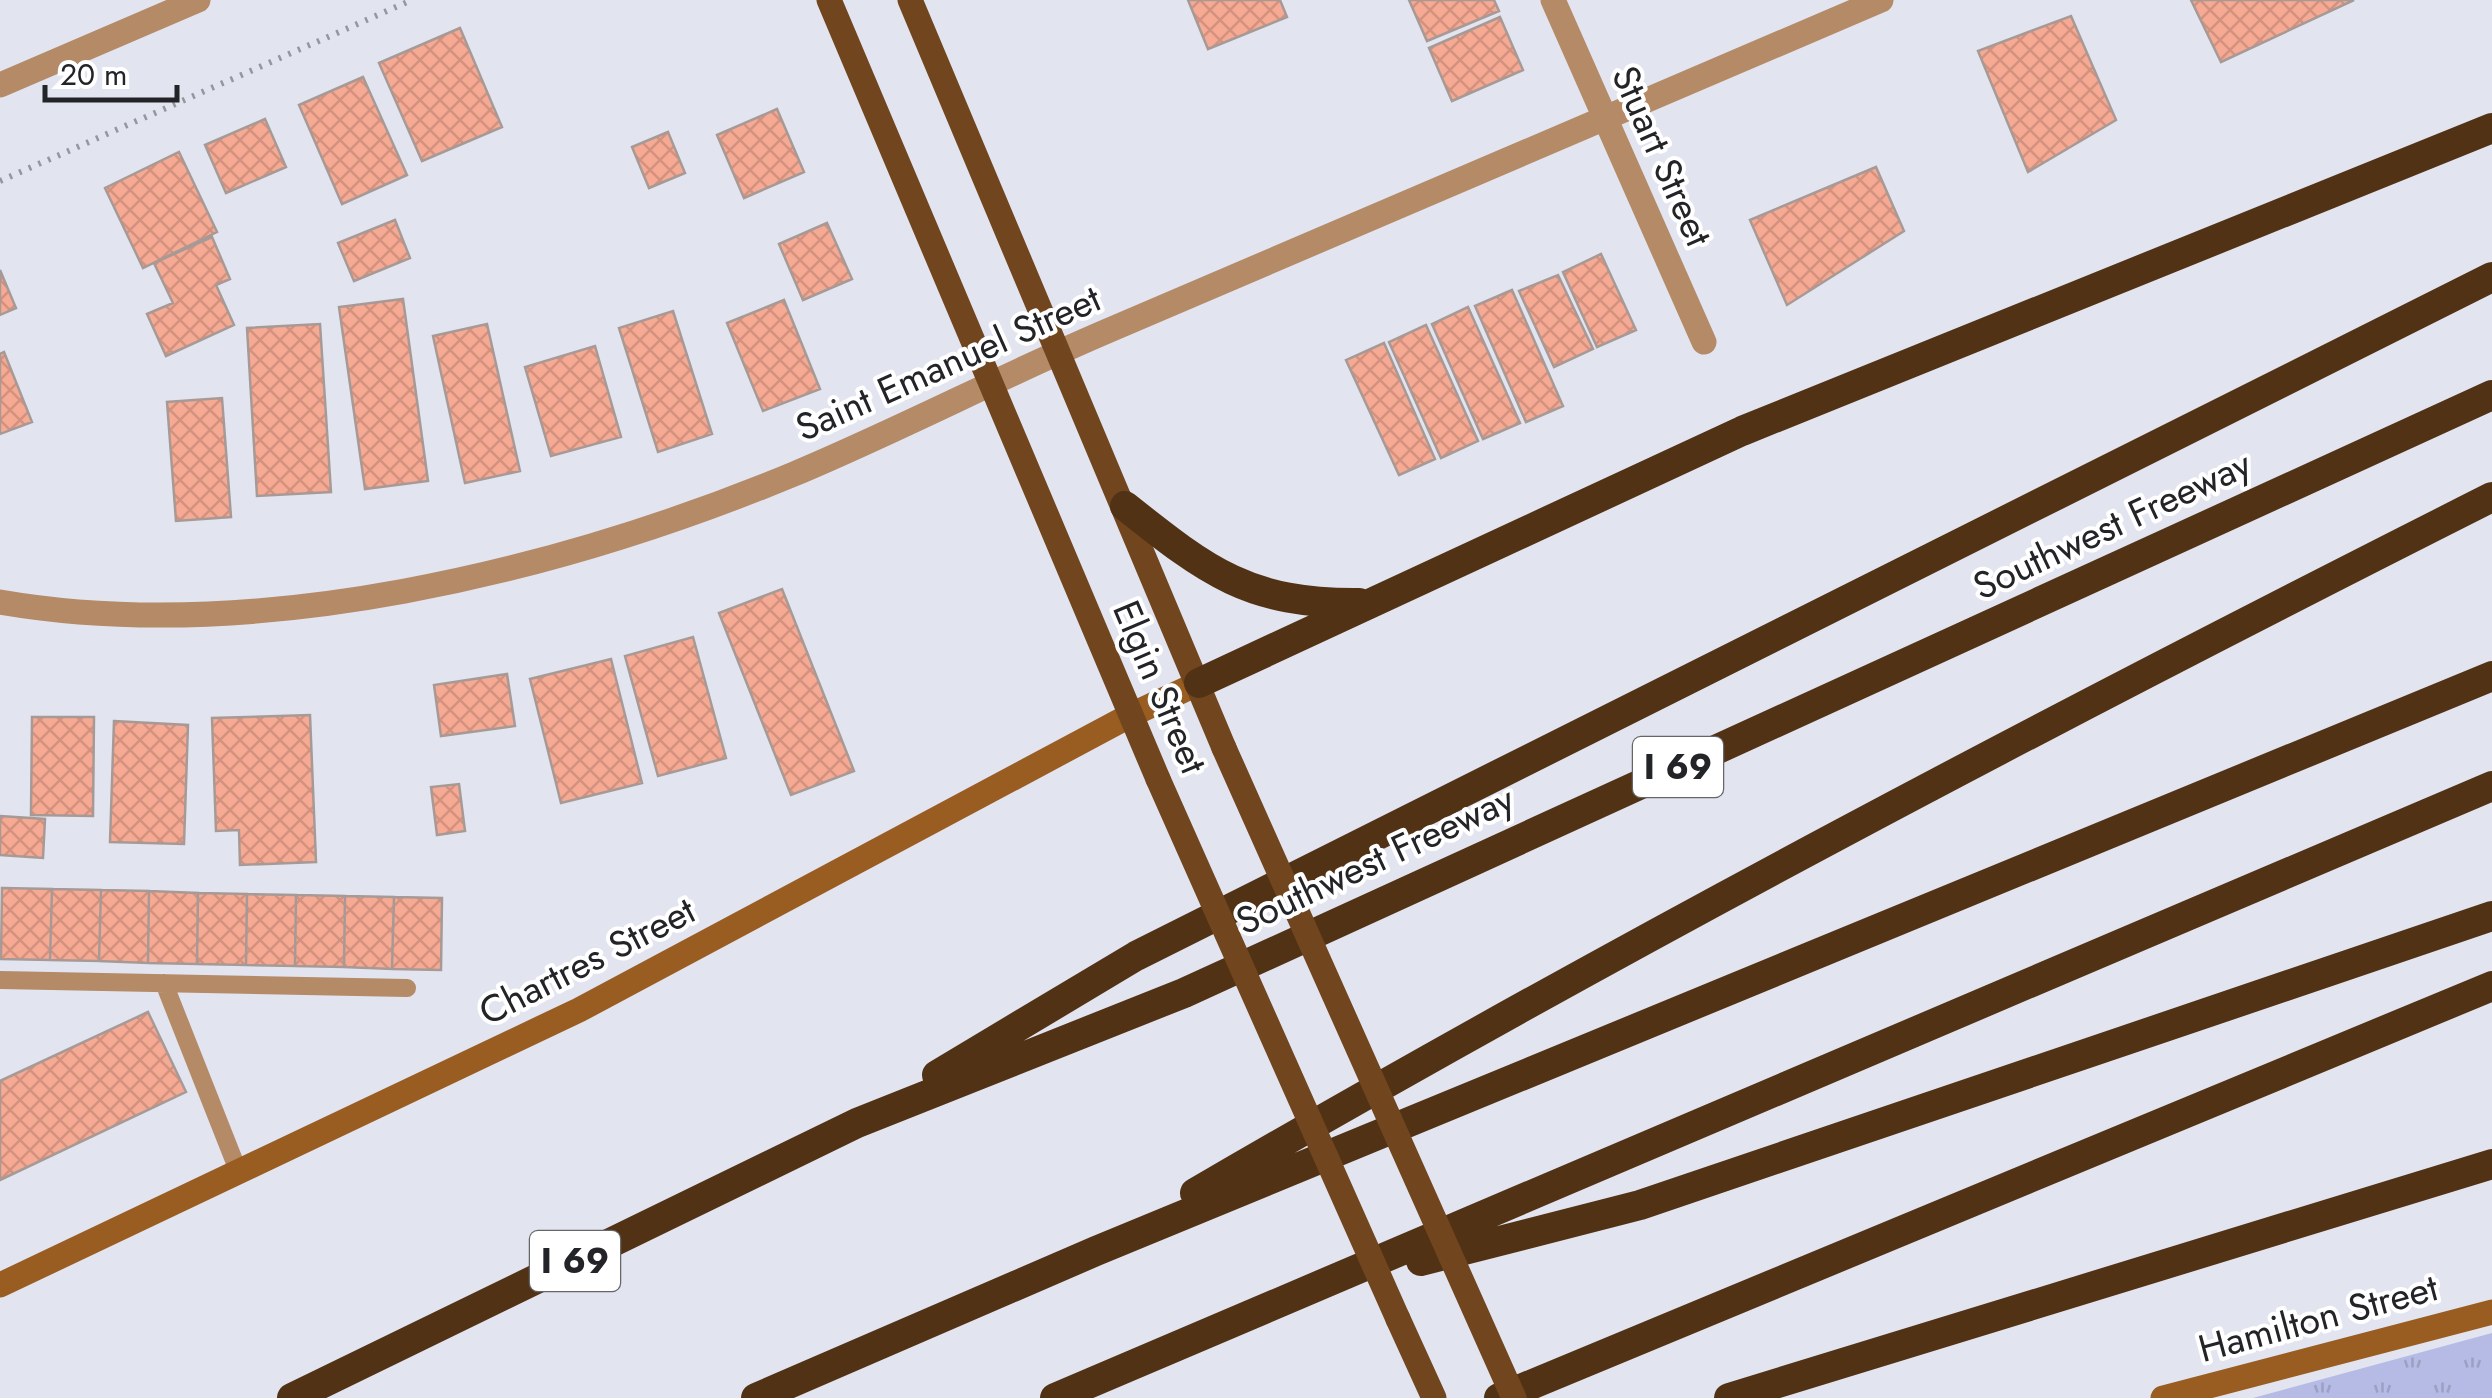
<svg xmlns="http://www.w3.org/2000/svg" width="2492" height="1398" viewBox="0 0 2492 1398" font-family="Jost,sans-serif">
<defs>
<pattern id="park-tufts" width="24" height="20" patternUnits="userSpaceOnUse" patternTransform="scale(2.5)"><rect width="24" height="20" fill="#b5bbe4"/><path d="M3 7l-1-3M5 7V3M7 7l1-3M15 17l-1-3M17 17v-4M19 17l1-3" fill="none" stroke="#9ba1c4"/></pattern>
<pattern id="building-cross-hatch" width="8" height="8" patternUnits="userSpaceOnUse" patternTransform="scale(2.5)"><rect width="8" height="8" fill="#f7aa93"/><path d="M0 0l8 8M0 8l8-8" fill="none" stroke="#d3927f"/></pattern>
</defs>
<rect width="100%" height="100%" fill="#e2e4f0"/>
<path fill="url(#park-tufts)" d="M 2492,1333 L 2492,1398 L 2253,1398 Z"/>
<path fill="url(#building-cross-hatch)" stroke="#a79a96" stroke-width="2.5" d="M 1188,0 L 1280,0 L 1287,17 L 1208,49 Z
M 1409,0 L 1494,0 L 1499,11 L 1427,41 Z
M 2191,0 L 2354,0 L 2221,62 Z
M 2071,16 L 2116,120 L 2028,172 L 1978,51 Z
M 1500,17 L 1523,70 L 1452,101 L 1429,48 Z
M 460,28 L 502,127 L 422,161 L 379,63 Z
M 363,77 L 407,175 L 342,204 L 299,105 Z
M 777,109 L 804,172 L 744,198 L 717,135 Z
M 265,119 L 286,167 L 226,193 L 205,145 Z
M 668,132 L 685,173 L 649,188 L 632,147 Z
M 179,152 L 217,232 L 143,268 L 105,188 Z
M 1876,167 L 1904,231 L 1787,305 L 1750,220 Z
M 395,220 L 410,258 L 354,281 L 338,243 Z
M 827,223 L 852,279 L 803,300 L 779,244 Z
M 212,237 L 230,279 L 216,285 L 234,325 L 166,356 L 147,314 L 173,303 L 154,263 Z
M 1601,254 L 1636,330 L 1597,347 L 1563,272 Z
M 0,270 L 16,308 L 0,315 Z
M 1558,275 L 1593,349 L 1554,367 L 1519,291 Z
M 1512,290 L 1563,406 L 1526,422 L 1475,306 Z
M 403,299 L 428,481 L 365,489 L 339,307 Z
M 784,300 L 820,389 L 763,411 L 727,323 Z
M 1468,307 L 1520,423 L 1483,439 L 1432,324 Z
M 673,311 L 712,434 L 658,452 L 619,328 Z
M 320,324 L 331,492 L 257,496 L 247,328 Z
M 487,324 L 520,471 L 465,483 L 433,336 Z
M 1426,325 L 1478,441 L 1441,458 L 1389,342 Z
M 1384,343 L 1435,459 L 1399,475 L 1346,360 Z
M 595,346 L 621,437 L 551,456 L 525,367 Z
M 4,352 L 32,422 L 0,434 L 0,354 Z
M 222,398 L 231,517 L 176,521 L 167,402 Z
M 782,589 L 854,771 L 791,795 L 719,613 Z
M 693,637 L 726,758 L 658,776 L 625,656 Z
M 611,659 L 642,783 L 561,803 L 530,679 Z
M 507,674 L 515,726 L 441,736 L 434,685 Z
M 310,715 L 316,862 L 240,865 L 239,830 L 216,831 L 212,718 Z
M 32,717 L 94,717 L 93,816 L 31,815 Z
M 114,721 L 188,725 L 184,844 L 110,842 Z
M 459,784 L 465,831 L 437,835 L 431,787 Z
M 0,816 L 45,819 L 43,858 L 0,855 Z
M 2,888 L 52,889 L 50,960 L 1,959 Z
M 52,889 L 101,890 L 99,961 L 50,960 Z
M 101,890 L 149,891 L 148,963 L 99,961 Z
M 149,891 L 198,893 L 197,964 L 148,963 Z
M 198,893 L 247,894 L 246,965 L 197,964 Z
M 247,894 L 296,895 L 295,966 L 246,965 Z
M 296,895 L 345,896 L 344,967 L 295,966 Z
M 345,896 L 394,897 L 392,969 L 344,967 Z
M 394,897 L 442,898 L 441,970 L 392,969 Z
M 148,1012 L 186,1092 L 0,1180 L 0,1081 Z"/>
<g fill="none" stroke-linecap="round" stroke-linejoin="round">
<path stroke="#95979f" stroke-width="6" stroke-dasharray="2.5 8" stroke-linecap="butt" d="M 0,181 L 412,0"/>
<path stroke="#b48a67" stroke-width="18" d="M 0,980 L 407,988
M 164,983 L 239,1173"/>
<path stroke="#b48a67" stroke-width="25" d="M 1553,0 L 1704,342
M 0,85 L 198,0
M 0,602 C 255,646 557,572 794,474 C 899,430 1000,377 1105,332 C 1364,222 1623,112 1881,0"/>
<path stroke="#995c21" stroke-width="25" d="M 0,1285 L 579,1010 L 1131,715 L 1199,683
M 2163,1398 L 2492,1312"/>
<path stroke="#71461e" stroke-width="25" d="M 829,0 L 1158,779
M 910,0 L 1224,748
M 1398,1319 L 1434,1398"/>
<path stroke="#523215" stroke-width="30" d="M 1125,506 C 1208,572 1249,604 1359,603
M 1199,683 L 1742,431 L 2492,128
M 937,1075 L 1136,956 L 2492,277
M 1195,1193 C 1619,946 2054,718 2492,497
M 1421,1261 L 1640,1205 L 2492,916
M 292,1398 L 857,1123 L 1184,993 L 2492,395
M 756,1398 L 1096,1251 L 2492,676
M 1055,1398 L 2492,786
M 1499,1398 L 2492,986
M 1729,1398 L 2492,1164"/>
<path stroke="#71461e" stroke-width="25" d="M 1224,748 L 1514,1398
M 1158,779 L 1398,1319"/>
</g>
<g text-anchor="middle" stroke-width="8" stroke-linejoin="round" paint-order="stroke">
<g fill="#fff" stroke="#656668" stroke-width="2.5">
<rect x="1633" y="737" width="90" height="60" rx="8"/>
<rect x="530" y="1231" width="90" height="60" rx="8"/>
</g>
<g font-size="35" font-weight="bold" fill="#232428">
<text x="1678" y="779">I 69</text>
<text x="575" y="1273">I 69</text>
</g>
<g font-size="38" fill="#232428" stroke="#fff">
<text transform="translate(1662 156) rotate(66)" y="13">Stuart Street</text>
<text transform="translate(948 363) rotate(-24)" y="13">Saint Emanuel Street</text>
<text transform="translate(2112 525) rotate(-25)" y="13">Southwest Freeway</text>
<text transform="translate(1160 687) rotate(67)" y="13">Elgin Street</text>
<text transform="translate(1375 860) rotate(-25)" y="13">Southwest Freeway</text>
<text transform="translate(587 961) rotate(-27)" y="13">Chartres Street</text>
<text transform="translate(2318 1318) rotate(-15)" y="13">Hamilton Street</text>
</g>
</g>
<path d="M45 85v15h132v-15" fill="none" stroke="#232428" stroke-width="5"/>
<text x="60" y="85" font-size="30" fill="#232428" stroke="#ffffff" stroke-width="8" paint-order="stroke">20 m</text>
</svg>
